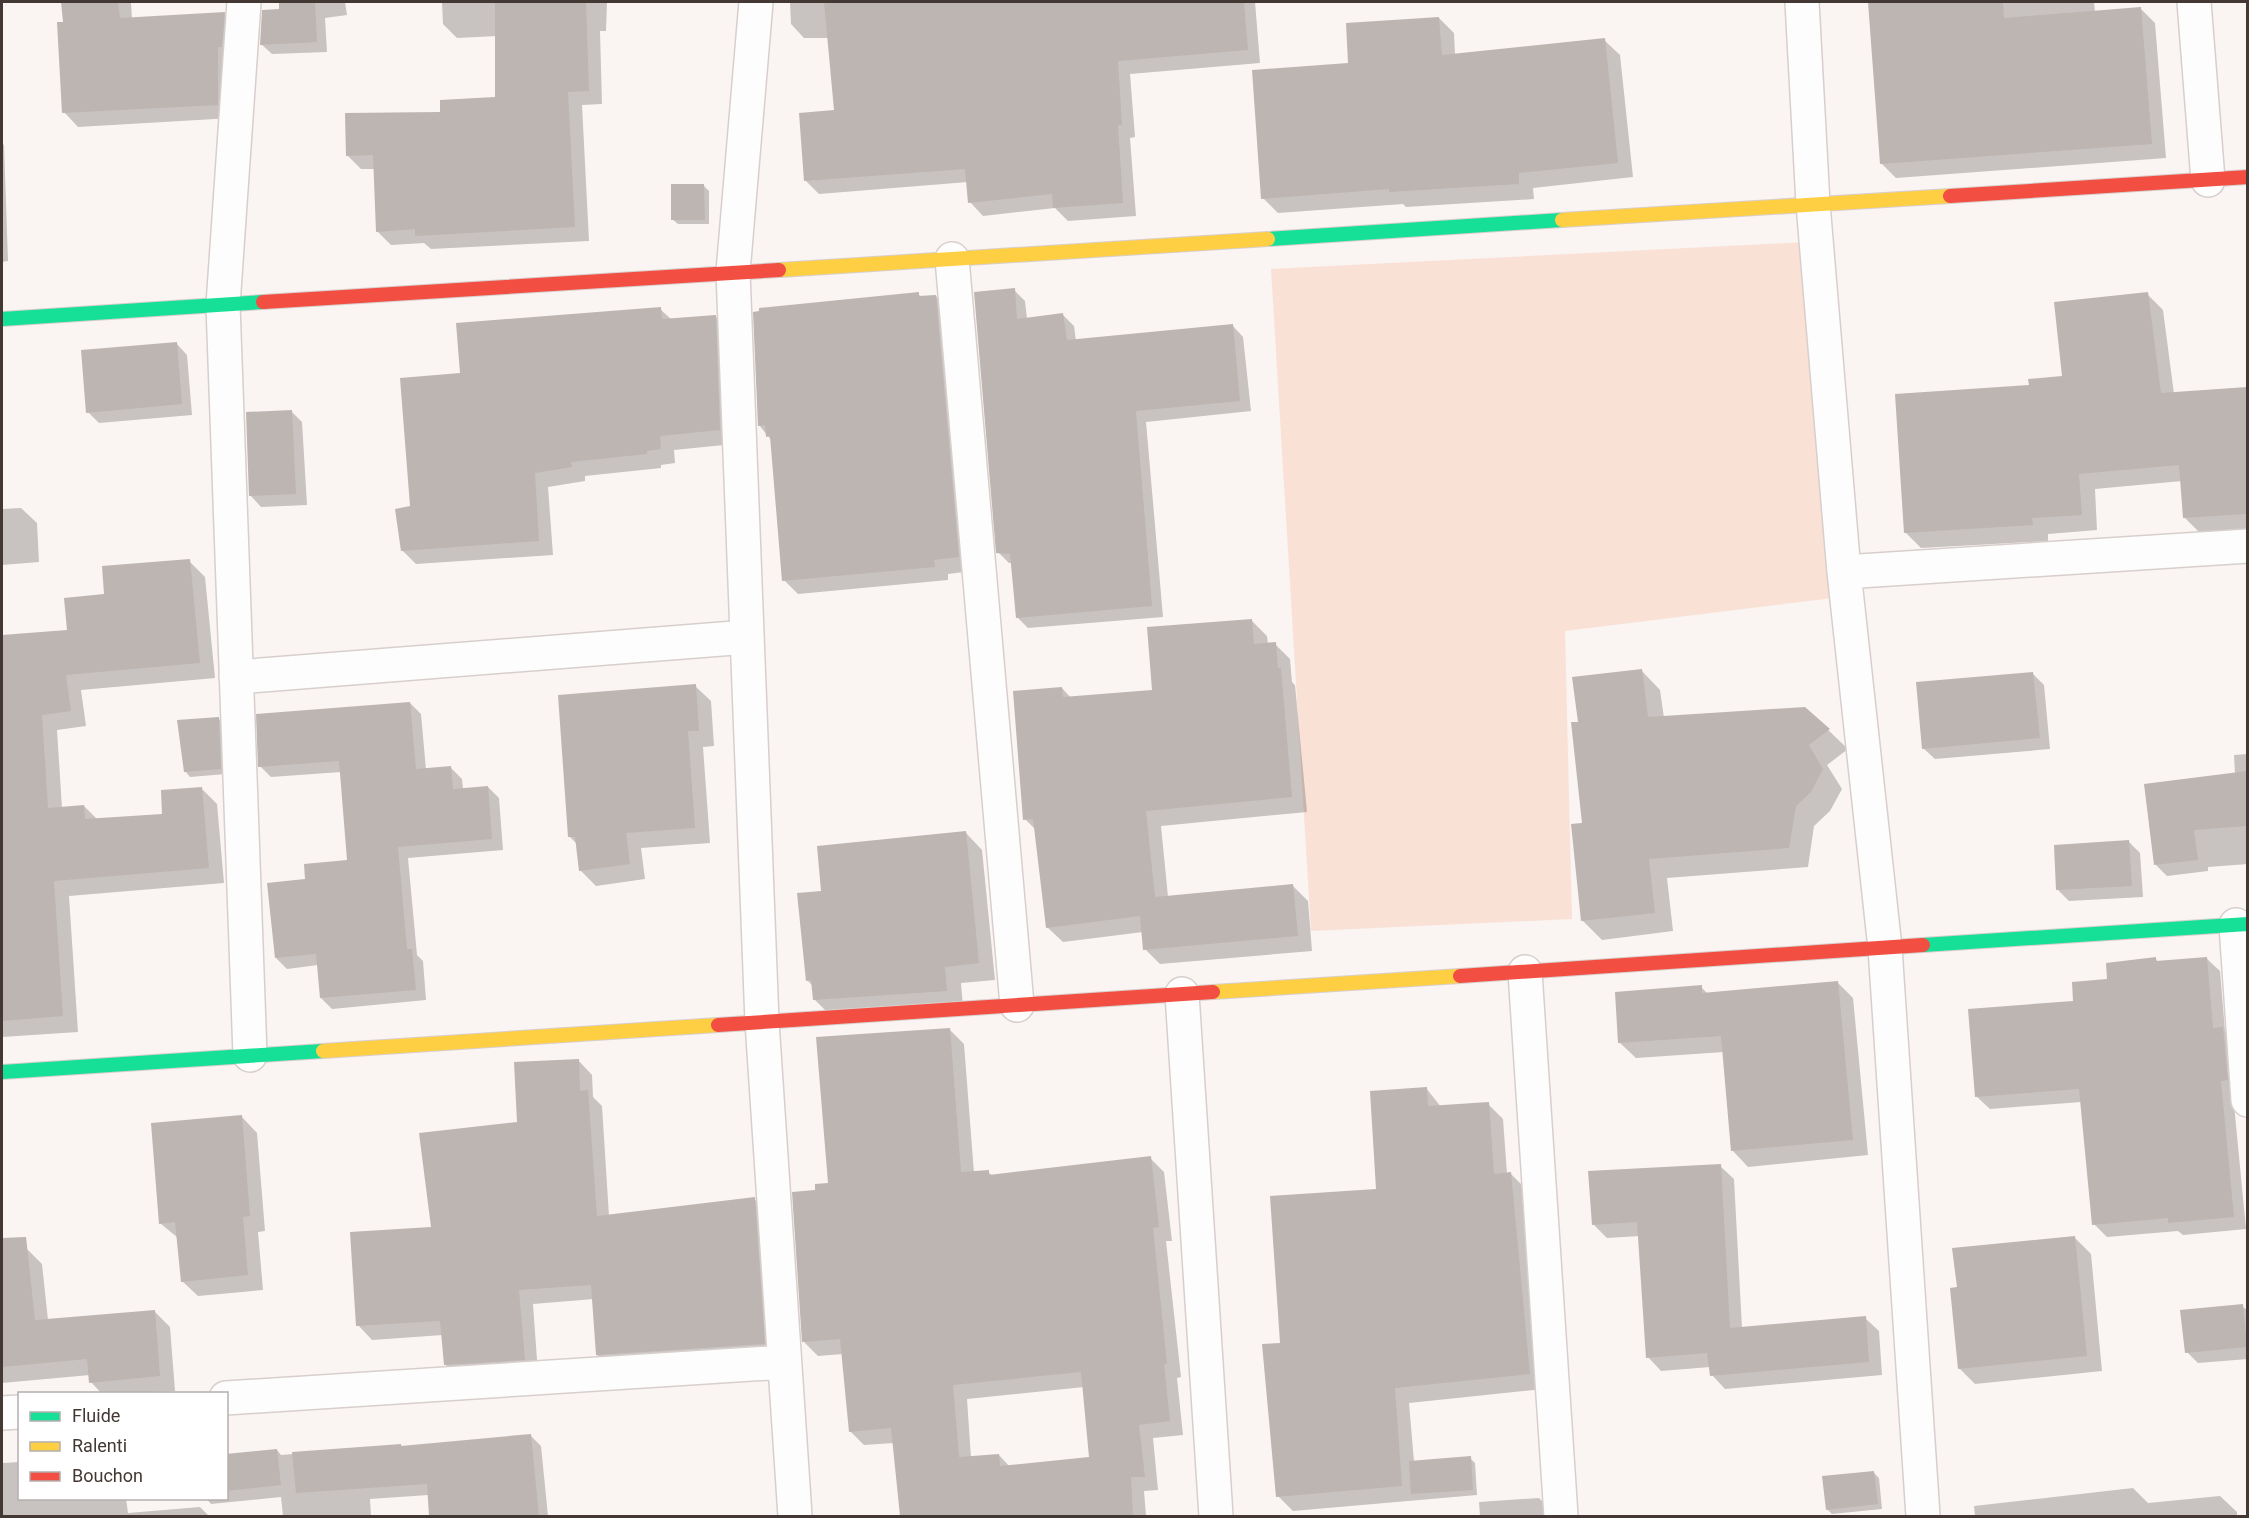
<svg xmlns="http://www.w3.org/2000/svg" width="2249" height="1518" viewBox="0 0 2249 1518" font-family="Roboto,sans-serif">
<rect width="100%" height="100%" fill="#faf4f2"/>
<path fill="#f9e1d6" d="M 1807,242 L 1833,598 L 1565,631 L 1572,919 L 1311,931 L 1271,269 Z"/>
<path fill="#0003" fill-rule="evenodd" d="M 63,2 L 131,2 L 132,19 L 224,14 L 238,28 L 232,118 L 78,127 L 64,112 Z
M 280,2 L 345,2 L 347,15 L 325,18 L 327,52 L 272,54 L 261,44 L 281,10 Z
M 442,2 L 607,2 L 606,31 L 600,31 L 602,104 L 582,105 L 589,241 L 431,249 L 424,243 L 391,245 L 377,231 L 375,169 L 361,169 L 347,155 L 442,113 L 497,98 L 497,36 L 457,38 L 443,24 Z
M 790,2 L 1255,2 L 1260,63 L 1130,74 L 1135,137 L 1130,138 L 1136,216 L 1068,221 L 1055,208 L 983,216 L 970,202 L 968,182 L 819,194 L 806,181 L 835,111 L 829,38 L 804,38 L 791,24 Z
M 1870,2 L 2094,2 L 2095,12 L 2140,8 L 2155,23 L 2166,158 L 1896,178 L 1881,163 Z
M 1439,18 L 1454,33 L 1455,55 L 1604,40 L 1620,55 L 1633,177 L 1533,188 L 1534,199 L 1406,207 L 1403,204 L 1278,213 L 1263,198 L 1350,65 Z
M 2,143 L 4,145 L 8,261 L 2,262 Z
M 703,185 L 709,191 L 709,224 L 678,224 L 672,219 Z
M 1014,290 L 1025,301 L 1027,319 L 1063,315 L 1074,326 L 1076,341 L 1232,325 L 1243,337 L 1251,411 L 1146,422 L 1163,617 L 1028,628 L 1017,617 L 1013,563 L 1009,563 L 998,552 Z
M 918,294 L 922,297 L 936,296 L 950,310 L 972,571 L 948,574 L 948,580 L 798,594 L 784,580 L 772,441 L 759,425 Z
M 2147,294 L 2163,310 L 2174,394 L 2248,389 L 2248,530 L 2201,534 L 2185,518 L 2182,481 L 2095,489 L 2097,530 L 2048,534 L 2048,541 L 1921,548 L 1905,532 L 2030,387 L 2063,377 Z
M 660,309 L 672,320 L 715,316 L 730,331 L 734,444 L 674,450 L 675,463 L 661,465 L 661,468 L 585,476 L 585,481 L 548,487 L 553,555 L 416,564 L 402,550 L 412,508 L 462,374 Z
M 176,343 L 187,355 L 192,415 L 99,423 L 88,412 Z
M 291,411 L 302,422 L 307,505 L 261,507 L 250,495 Z
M 21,508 L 37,523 L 39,562 L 2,565 L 2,509 Z
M 189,561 L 205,577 L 215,678 L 81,690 L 86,726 L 57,730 L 62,808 L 84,806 L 98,820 L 164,815 L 201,788 L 217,804 L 224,883 L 69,896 L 78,1032 L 2,1037 L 2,636 L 68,631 L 106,595 Z
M 1252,621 L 1267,636 L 1268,644 L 1275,644 L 1290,659 L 1292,682 L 1295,685 L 1307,812 L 1161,826 L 1168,897 L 1293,886 L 1308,901 L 1312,951 L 1160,964 L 1145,949 L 1143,932 L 1063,942 L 1047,927 L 1036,830 L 1025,819 L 1062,688 L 1071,698 L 1154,691 Z
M 1641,670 L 1660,690 L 1664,718 L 1805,708 L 1848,749 L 1827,765 L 1842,789 L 1830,811 L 1814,826 L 1808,867 L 1667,878 L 1673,931 L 1602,940 L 1583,921 L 1583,824 L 1579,723 Z
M 2033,674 L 2044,685 L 2050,749 L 1935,759 L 1923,748 Z
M 695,686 L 711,701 L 714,746 L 703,747 L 710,843 L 641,848 L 645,879 L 596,886 L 580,870 L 577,844 L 570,837 Z
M 410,703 L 421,714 L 426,770 L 451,768 L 462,779 L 463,789 L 488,787 L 499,798 L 503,850 L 408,858 L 417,955 L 423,961 L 426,1000 L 332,1009 L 321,998 L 318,965 L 287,969 L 276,958 L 307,880 L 348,861 L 341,772 L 271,777 L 260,766 Z
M 218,718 L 224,724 L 226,774 L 190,777 L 185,771 Z
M 2248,754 L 2248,864 L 2208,867 L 2208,871 L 2167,876 L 2156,865 L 2235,774 L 2234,755 Z
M 966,833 L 982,850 L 995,980 L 961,983 L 963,1007 L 831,1016 L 814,999 L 813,986 L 807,980 Z
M 2129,842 L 2140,853 L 2143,897 L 2069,901 L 2058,890 Z
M 2206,958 L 2220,971 L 2225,1031 L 2236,1042 L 2233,1094 L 2246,1229 L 2183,1235 L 2178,1231 L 2107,1237 L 2094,1224 L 2081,1102 L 1990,1109 L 1976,1096 L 2075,1002 L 2109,980 L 2156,959 L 2158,962 Z
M 1837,982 L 1853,998 L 1868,1155 L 1748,1167 L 1733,1151 L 1724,1052 L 1636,1058 L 1620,1043 L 1701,987 L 1708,994 Z
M 950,1030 L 964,1044 L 974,1173 L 988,1172 L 993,1176 L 1150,1158 L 1164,1172 L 1172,1241 L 1166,1241 L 1181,1377 L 1177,1378 L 1183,1435 L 1153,1438 L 1158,1490 L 1144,1491 L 1146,1516 L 901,1516 L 894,1443 L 864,1445 L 850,1431 L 843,1354 L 818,1356 L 804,1342 L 817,1191 L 830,1184 ZM 1084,1387 L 1091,1459 L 1010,1467 L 999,1455 L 971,1458 L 967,1399 Z
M 578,1060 L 592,1075 L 593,1097 L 602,1106 L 609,1216 L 754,1199 L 769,1213 L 778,1358 L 611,1369 L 597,1355 L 594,1299 L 533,1304 L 538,1374 L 460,1379 L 445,1364 L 443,1335 L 372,1340 L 358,1325 L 518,1123 Z
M 1426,1088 L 1441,1107 L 1488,1104 L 1503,1119 L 1507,1174 L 1511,1174 L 1526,1189 L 1544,1389 L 1409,1403 L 1414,1462 L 1470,1458 L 1475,1463 L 1477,1495 L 1293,1511 L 1278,1496 L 1282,1344 L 1378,1190 Z
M 242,1117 L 257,1133 L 265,1231 L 258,1232 L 263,1290 L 198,1296 L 182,1281 L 178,1238 L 160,1223 Z
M 1720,1166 L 1734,1179 L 1742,1328 L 1865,1318 L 1879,1331 L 1882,1375 L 1725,1389 L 1712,1375 L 1710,1367 L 1661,1371 L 1648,1357 L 1640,1236 L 1607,1238 L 1594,1225 Z
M 2075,1238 L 2091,1254 L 2102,1371 L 1975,1384 L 1959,1368 Z
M 27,1249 L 42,1264 L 48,1320 L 154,1311 L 170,1327 L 175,1391 L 102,1394 L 91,1382 L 90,1375 L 2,1383 L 2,1251 Z
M 2242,1306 L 2248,1311 L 2248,1359 L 2198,1363 L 2187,1352 Z
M 530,1435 L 541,1446 L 548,1516 L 445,1516 L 443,1494 L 370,1499 L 371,1516 L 283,1516 L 281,1497 L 211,1504 L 206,1498 L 226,1498 L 226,1455 L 277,1450 L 281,1455 L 401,1445 L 403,1448 Z
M 20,1462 L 20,1498 L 126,1498 L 128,1513 L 200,1507 L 209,1516 L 2,1516 L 2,1463 Z
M 1874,1473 L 1879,1478 L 1882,1509 L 1832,1514 L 1827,1509 Z
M 2133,1488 L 2148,1503 L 2220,1496 L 2237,1512 L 2237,1516 L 1975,1516 L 1974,1506 Z
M 1539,1498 L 1550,1509 L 1551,1516 L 1480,1516 L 1479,1502 Z"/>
<path fill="#bcb5b2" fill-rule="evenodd" d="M 61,2 L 118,2 L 120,18 L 225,12 L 222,47 L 218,47 L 218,105 L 62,113 L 57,22 L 63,22 Z
M 279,2 L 315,2 L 317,42 L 260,45 L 262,10 L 279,9 Z
M 495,2 L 586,2 L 589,91 L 568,92 L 575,227 L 415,236 L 415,229 L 376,232 L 373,155 L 346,156 L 345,113 L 440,112 L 440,100 L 495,97 Z
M 824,2 L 1244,2 L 1248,50 L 1118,61 L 1122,125 L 1118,125 L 1123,203 L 1053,208 L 1052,194 L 968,203 L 965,169 L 804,181 L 799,113 L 834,110 Z
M 1868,2 L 2003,2 L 2004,18 L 2141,7 L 2152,144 L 1880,164 Z
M 1439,17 L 1442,55 L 1605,38 L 1618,163 L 1519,173 L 1519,184 L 1389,192 L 1389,189 L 1261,199 L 1252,70 L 1348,63 L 1346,23 Z
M 671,184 L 704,184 L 705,220 L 671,220 Z
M 1015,288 L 1017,319 L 1063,313 L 1067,340 L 1233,324 L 1240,401 L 1136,411 L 1152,606 L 1016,618 L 1010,554 L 996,553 L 974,292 Z
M 919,292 L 919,296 L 936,295 L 959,557 L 934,560 L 935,567 L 782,581 L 770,436 L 766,437 L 765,425 L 758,426 L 753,312 L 759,311 L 759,308 Z
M 2148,292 L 2161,393 L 2247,387 L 2247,514 L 2183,518 L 2179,465 L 2079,474 L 2082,515 L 2032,518 L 2033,525 L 1904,533 L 1895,394 L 2029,385 L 2028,379 L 2062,376 L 2054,302 Z
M 661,307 L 662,319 L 716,315 L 720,430 L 660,436 L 661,449 L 647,451 L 647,454 L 571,462 L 572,467 L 535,473 L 539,541 L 401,551 L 395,509 L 410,506 L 400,378 L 460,373 L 456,323 Z
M 177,342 L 182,404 L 86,413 L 81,350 Z
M 292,410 L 296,494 L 249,496 L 246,412 Z
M 190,559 L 200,663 L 66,675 L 71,711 L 42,715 L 48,808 L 84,805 L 85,819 L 162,814 L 161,790 L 202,787 L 209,868 L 54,881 L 63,1016 L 2,1021 L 2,635 L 67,630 L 64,598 L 104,594 L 102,566 Z
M 1252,619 L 1254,644 L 1276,642 L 1278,668 L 1281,668 L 1292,797 L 1146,811 L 1155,897 L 1293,884 L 1298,936 L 1143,950 L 1140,916 L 1046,928 L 1033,819 L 1023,820 L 1013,691 L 1062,687 L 1063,697 L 1152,690 L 1147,627 Z
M 1642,669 L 1648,717 L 1805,707 L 1830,729 L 1809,745 L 1823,769 L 1811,792 L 1796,806 L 1789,848 L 1649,859 L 1655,913 L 1581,921 L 1571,824 L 1582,823 L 1571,722 L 1578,722 L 1572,677 Z
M 2033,672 L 2040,738 L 1922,749 L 1916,682 Z
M 696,684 L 699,731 L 688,731 L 695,828 L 626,833 L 630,864 L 579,871 L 575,837 L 568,837 L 558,695 Z
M 410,702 L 416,769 L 451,766 L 453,789 L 488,786 L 492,839 L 398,847 L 407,949 L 412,949 L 416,990 L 320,998 L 316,954 L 275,958 L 267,883 L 305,879 L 304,864 L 347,860 L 339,761 L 258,767 L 256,714 Z
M 219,717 L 221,769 L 184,772 L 177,720 Z
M 2247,771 L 2247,826 L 2194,830 L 2198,860 L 2154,865 L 2144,784 Z
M 966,831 L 979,963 L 945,967 L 947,991 L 813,1000 L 811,980 L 806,981 L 797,893 L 821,891 L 817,846 Z
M 2129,840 L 2132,886 L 2056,890 L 2054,845 Z
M 2156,957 L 2156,961 L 2207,957 L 2213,1028 L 2223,1027 L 2226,1059 L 2228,1080 L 2221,1081 L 2234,1217 L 2168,1223 L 2168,1218 L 2092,1225 L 2079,1089 L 1975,1097 L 1968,1009 L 2073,1001 L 2072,982 L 2107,979 L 2106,963 Z
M 1838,981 L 1853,1140 L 1731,1151 L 1721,1036 L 1618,1043 L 1615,992 L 1702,985 L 1702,993 Z
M 950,1028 L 961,1172 L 989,1170 L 989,1175 L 1151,1156 L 1159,1227 L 1153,1228 L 1167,1364 L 1164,1364 L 1170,1421 L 1139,1425 L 1145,1477 L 1131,1477 L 1133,1516 L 900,1516 L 891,1428 L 849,1432 L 840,1339 L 802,1342 L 792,1192 L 815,1190 L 815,1184 L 828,1183 L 816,1037 ZM 1081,1372 L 1089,1457 L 1000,1466 L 999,1454 L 959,1457 L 953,1385 Z
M 579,1059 L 580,1091 L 588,1090 L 597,1216 L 755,1197 L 765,1344 L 596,1355 L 591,1285 L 519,1290 L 525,1360 L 444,1365 L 440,1321 L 356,1326 L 350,1232 L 431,1227 L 419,1133 L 517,1122 L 514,1062 Z
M 1427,1087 L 1428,1106 L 1489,1102 L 1494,1174 L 1511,1172 L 1530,1374 L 1395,1388 L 1402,1486 L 1276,1497 L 1262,1344 L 1280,1343 L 1270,1196 L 1376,1189 L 1370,1091 Z
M 242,1115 L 250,1216 L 243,1217 L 248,1275 L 181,1282 L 175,1222 L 159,1224 L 151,1123 Z
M 1721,1164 L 1730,1328 L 1866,1316 L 1869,1362 L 1710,1376 L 1707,1353 L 1646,1358 L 1637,1222 L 1592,1225 L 1588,1171 Z
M 2075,1236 L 2087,1356 L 1958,1369 L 1950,1288 L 1957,1287 L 1952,1248 Z
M 26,1237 L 35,1320 L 155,1310 L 160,1376 L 89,1383 L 87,1359 L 2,1367 L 2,1238 Z
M 2243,1304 L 2247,1347 L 2185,1353 L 2180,1310 Z
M 531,1434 L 539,1516 L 429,1516 L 427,1484 L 296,1493 L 292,1452 L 401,1444 L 401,1446 Z
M 277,1449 L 281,1485 L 226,1491 L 226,1454 Z
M 1471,1456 L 1473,1490 L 1411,1494 L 1409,1461 Z
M 1874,1471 L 1878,1504 L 1826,1510 L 1822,1476 Z"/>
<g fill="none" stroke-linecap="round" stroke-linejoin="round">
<defs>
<path id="street" d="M 244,2 L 223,305 L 250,1055
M 756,2 L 733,272 L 762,1022 L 795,1516
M 1802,2 L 1813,204 L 1844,572 L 1885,948 L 1923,1516
M 2194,2 L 2208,180
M 952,259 L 1017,1005
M 1844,572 L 2248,546
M 236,677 L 747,637
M 2236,925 L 2248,1100
M 1525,972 L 1561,1516
M 1182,994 L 1216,1516
M 226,1398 L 784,1362
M 2,1413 L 20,1412"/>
<path id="fast" d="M 1268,239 L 1562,220
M 2,319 L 263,302
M 1923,945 L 2248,924
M 2,1072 L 323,1051"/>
<path id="slow" d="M 1562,220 L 1950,196
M 779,270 L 1268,239
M 1213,992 L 1460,976
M 323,1051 L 718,1025"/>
<path id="jam" d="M 1950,196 L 2248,177
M 263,302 L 779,270
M 1460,976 L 1923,945
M 718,1025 L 1213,992"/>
</defs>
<use href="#street" stroke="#d7cfcc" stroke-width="36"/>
<use href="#fast" stroke="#d7cfcc" stroke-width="16"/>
<use href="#slow" stroke="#d7cfcc" stroke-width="16"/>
<use href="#jam" stroke="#d7cfcc" stroke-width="16"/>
<use href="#street" stroke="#fefdfd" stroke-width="33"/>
<use href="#fast" stroke="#16e098" stroke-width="14"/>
<use href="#slow" stroke="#ffcf43" stroke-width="14"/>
<use href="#jam" stroke="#f24e42" stroke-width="14"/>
</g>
<rect width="2249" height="1518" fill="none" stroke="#433833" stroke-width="6"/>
<rect x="18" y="1392" width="210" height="108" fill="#ffffff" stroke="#b4afad" stroke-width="1.5"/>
<rect x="30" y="1412" width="30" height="9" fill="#16e098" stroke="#b4afad" stroke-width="1.5"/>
<text x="72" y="1422" font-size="18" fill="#433833">Fluide</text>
<rect x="30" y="1442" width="30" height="9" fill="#ffcf43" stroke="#b4afad" stroke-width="1.5"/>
<text x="72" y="1452" font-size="18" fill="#433833">Ralenti</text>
<rect x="30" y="1472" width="30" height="9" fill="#f24e42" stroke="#b4afad" stroke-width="1.5"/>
<text x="72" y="1482" font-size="18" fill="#433833">Bouchon</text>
</svg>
